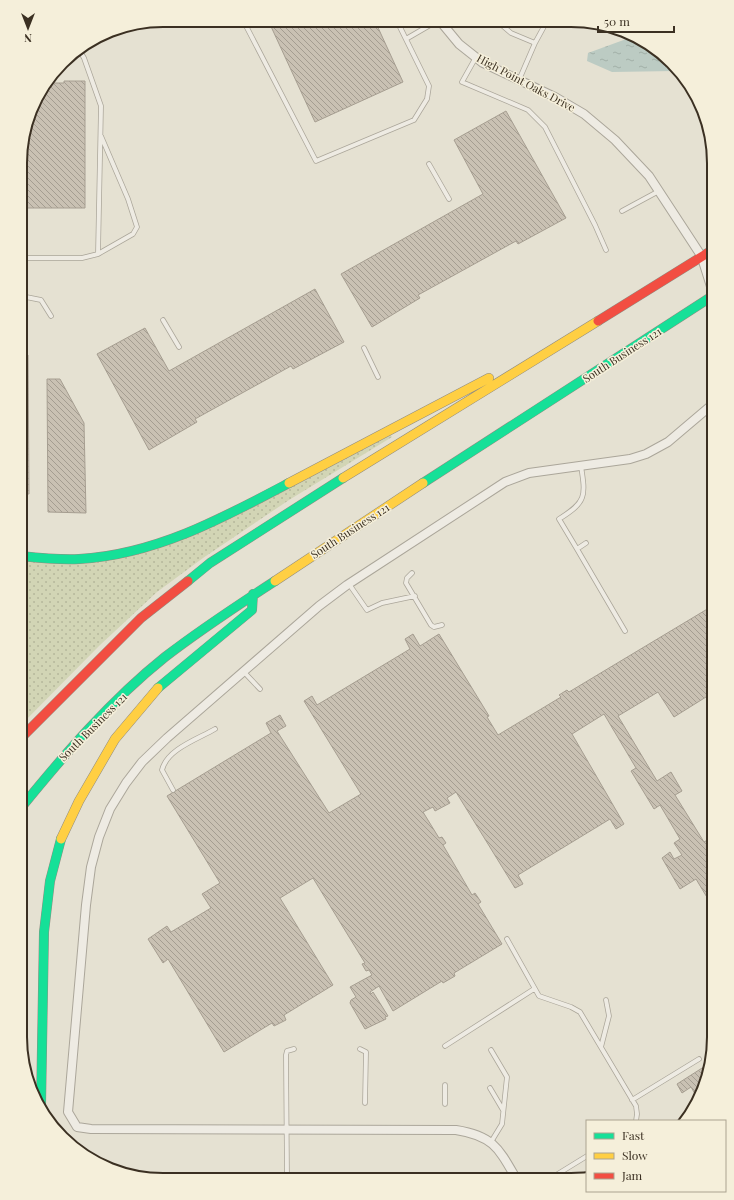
<svg xmlns="http://www.w3.org/2000/svg" width="734" height="1200" viewBox="0 0 734 1200" font-family="'Playfair Display',serif">
<defs>
<pattern id="grass-dots" width="8" height="8" patternUnits="userSpaceOnUse"><rect width="8" height="8" fill="#d2d5b5"/><path d="M2 2h.1M6 6h.1" fill="none" stroke="#b5b79b" stroke-width="1.8" stroke-linecap="round"/></pattern>
<pattern id="water-ripples" width="26" height="14" patternUnits="userSpaceOnUse"><rect width="26" height="14" fill="#bccbc3"/><path d="M2 4q2-2 4 0t4 0M15 11q2-2 4 0t4 0" fill="none" stroke="#a2afa7"/></pattern>
<pattern id="building-back-hatch" width="6" height="6" patternUnits="userSpaceOnUse"><rect width="6" height="6" fill="#c9c1b3"/><path d="M-1 5l2 2M0 0l6 6M5-1l2 2" fill="none" stroke="#a49d91"/></pattern>
</defs>
<rect width="100%" height="100%" fill="#e5e1d2"/>
<path fill="url(#grass-dots)" d="M 389,433 L 392,437 L 289,500 L 203,558 L 157,592 L 100,645 L 20,726 L 21,561 L 132,554 Z"/>
<path fill="url(#water-ripples)" d="M 629,38 L 658,50 L 675,71 L 612,72 L 587,61 L 588,53 Z"/>
<path fill="url(#building-back-hatch)" stroke="#a69e91" d="M 268,20 L 375,21 L 403,82 L 315,122 Z
M 64,81 L 85,81 L 85,208 L 21,208 L 21,145 L 35,100 L 48,83 L 64,83 Z
M 506,111 L 566,218 L 518,244 L 516,241 L 418,295 L 420,298 L 372,327 L 341,274 L 483,194 L 454,140 Z
M 315,289 L 344,342 L 293,369 L 291,366 L 195,419 L 197,422 L 149,450 L 97,354 L 145,328 L 169,371 Z
M 21,308 L 23,308 L 23,332 L 21,332 Z
M 21,355 L 28,355 L 29,494 L 21,494 Z
M 47,379 L 60,379 L 84,423 L 86,513 L 48,512 Z
M 714,605 L 714,692 L 674,717 L 658,692 L 618,716 L 657,781 L 671,772 L 682,791 L 675,795 L 704,842 L 711,838 L 714,842 L 714,853 L 711,855 L 714,860 L 714,909 L 696,879 L 680,889 L 662,858 L 670,852 L 674,859 L 682,855 L 674,843 L 680,839 L 660,805 L 654,809 L 631,771 L 636,768 L 604,714 L 572,734 L 624,824 L 616,829 L 610,819 L 518,875 L 523,884 L 515,888 L 456,792 L 447,798 L 450,803 L 435,811 L 433,807 L 423,812 L 439,838 L 442,837 L 446,843 L 443,845 L 472,895 L 475,893 L 481,902 L 478,904 L 502,944 L 454,973 L 455,976 L 443,983 L 442,981 L 393,1011 L 379,986 L 370,992 L 371,994 L 373,992 L 388,1016 L 385,1017 L 386,1019 L 365,1029 L 350,1003 L 351,1000 L 356,997 L 350,987 L 372,975 L 369,970 L 366,971 L 362,964 L 365,963 L 313,878 L 280,898 L 333,985 L 284,1015 L 286,1020 L 274,1026 L 272,1023 L 224,1052 L 168,959 L 163,963 L 148,939 L 167,926 L 171,932 L 211,908 L 202,894 L 220,883 L 167,796 L 271,733 L 266,723 L 280,715 L 286,726 L 277,731 L 329,813 L 361,794 L 304,701 L 312,696 L 317,705 L 410,649 L 405,639 L 413,634 L 420,646 L 439,634 L 489,716 L 487,717 L 498,735 L 561,697 L 559,695 L 567,690 L 569,692 Z
M 710,1063 L 706,1083 L 698,1099 L 691,1087 L 682,1093 L 677,1084 Z"/>
<g fill="none" stroke-linecap="round" stroke-linejoin="round">
<defs>
<path id="lane" d="M 243,20 L 316,161 L 414,120 L 427,99 L 429,86 L 397,21
M 497,21 L 511,33 L 535,43
M 406,39 L 437,21
M 476,57 L 462,82 L 528,110 L 545,127 L 595,225 L 606,250
M 519,80 L 535,43 L 547,21
M 429,164 L 449,199
M 622,211 L 659,191
M 98,254 L 133,234 L 137,227 L 128,199 L 101,136
M 21,258 L 82,258 L 98,254 L 101,106 L 84,58 L 81,53 L 73,53
M 21,296 L 41,300 L 51,316
M 163,320 L 179,347
M 364,348 L 378,377
M 581,466 C 586,497 586,502 559,519 L 577,549 L 586,543
M 577,549 L 625,631
M 412,573 L 407,578 L 406,583 L 431,625 L 434,627 L 442,625
M 349,584 L 367,610 L 382,603 L 415,596
M 243,671 L 260,689
M 173,790 L 162,770 C 167,749 198,739 215,729
M 507,939 L 539,996 L 571,1007 L 580,1012 L 636,1106 L 637,1114 L 636,1121
M 445,1046 L 534,989
M 601,1047 L 609,1016 L 606,1000
M 360,1049 L 366,1052 L 365,1103
M 491,1050 L 507,1077 L 502,1124 L 491,1142
M 445,1085 L 445,1104
M 490,1088 L 503,1110
M 632,1100 L 699,1059
M 287,1179 L 286,1055 L 287,1051 L 294,1049
M 548,1180 L 587,1156"/>
<path id="street" d="M 440,21 L 459,44 L 483,63 L 555,97 L 584,114 L 615,140 L 649,176 L 702,257 L 714,269
M 702,258 L 714,296
M 517,1180 C 499,1149 494,1136 456,1130 L 91,1129 L 77,1127 L 68,1112 L 86,905 L 91,867 L 99,837 L 110,809 L 126,783 L 142,762 L 167,738 L 319,606 L 347,585 L 505,482 L 529,473 L 630,459 L 646,454 L 668,442 L 714,403"/>
<path id="fast" d="M 423,483 L 714,295
M 21,556 C 40,558 59,560 79,559 C 155,555 223,518 289,483
M 188,581 L 210,563 L 343,478
M 158,688 L 252,610 L 253,594
M 20,809 C 64,755 110,701 165,657 C 200,630 238,605 275,581
M 41,1105 L 44,932 L 50,881 L 61,839"/>
<path id="slow" d="M 343,478 L 598,321
M 289,483 L 489,378
M 275,581 L 423,483
M 61,839 L 79,801 L 115,739 L 158,688
M 20,1036 L 20,1037"/>
<path id="jam" d="M 598,321 L 714,249
M 20,739 L 141,618 L 188,581"/>
</defs>
<use href="#lane" stroke="#aba69a" stroke-width="5.5"/>
<use href="#street" stroke="#aba69a" stroke-width="10"/>
<use href="#fast" stroke="#918c81" stroke-width="10"/>
<use href="#slow" stroke="#918c81" stroke-width="10"/>
<use href="#jam" stroke="#918c81" stroke-width="10"/>
<use href="#lane" stroke="#eeebe3" stroke-width="4"/>
<use href="#street" stroke="#eeebe3" stroke-width="8"/>
<use href="#fast" stroke="#16e098" stroke-width="9"/>
<use href="#slow" stroke="#ffcf43" stroke-width="9"/>
<use href="#jam" stroke="#f24e42" stroke-width="9"/>
</g>
<g text-anchor="middle" stroke-width="3" stroke-linejoin="round" paint-order="stroke">
<g font-size="11" fill="#3b3022" stroke="#f5efda">
<text transform="translate(526 83) rotate(28)" y="4">High Point Oaks Drive</text>
<text transform="translate(622 355) rotate(-33)" y="4">South Business 121</text>
<text transform="translate(350 531) rotate(-33)" y="4">South Business 121</text>
<text transform="translate(93 727) rotate(-45)" y="4">South Business 121</text>
</g>
</g>
<path d="M0 0H734V1200H0ZM163 27H571A136 136 0 0 1 707 163V1037A136 136 0 0 1 571 1173H163A136 136 0 0 1 27 1037V163A136 136 0 0 1 163 27Z" fill="#f5efda" fill-rule="evenodd"/>
<path fill="none" stroke="#3b3022" stroke-width="2" d="M163 27H571A136 136 0 0 1 707 163V1037A136 136 0 0 1 571 1173H163A136 136 0 0 1 27 1037V163A136 136 0 0 1 163 27Z"/>
<rect x="586" y="1120" width="140" height="72" fill="#f5efda" stroke="#aba390"/>
<rect x="594" y="1133" width="20" height="6" fill="#16e098" stroke="#aba390"/>
<text x="622" y="1140" font-size="12" fill="#3b3022">Fast</text>
<rect x="594" y="1153" width="20" height="6" fill="#ffcf43" stroke="#aba390"/>
<text x="622" y="1160" font-size="12" fill="#3b3022">Slow</text>
<rect x="594" y="1173" width="20" height="6" fill="#f24e42" stroke="#aba390"/>
<text x="622" y="1180" font-size="12" fill="#3b3022">Jam</text>
<g transform="translate(28 28) rotate(180)" stroke="#f5efda" stroke-width="3" paint-order="stroke">
<path d="M0-3L7 15L0 10L-7 15Z" fill="#3b3022"/>
<text y="-6" font-size="11" font-weight="bold" text-anchor="middle" fill="#3b3022">N</text>
</g>
<path d="M598 26v6h76v-6" fill="none" stroke="#3b3022" stroke-width="2"/>
<text x="604" y="26" font-size="12" fill="#3b3022" stroke="#f5efda" stroke-width="3" paint-order="stroke">50 m</text>
</svg>
